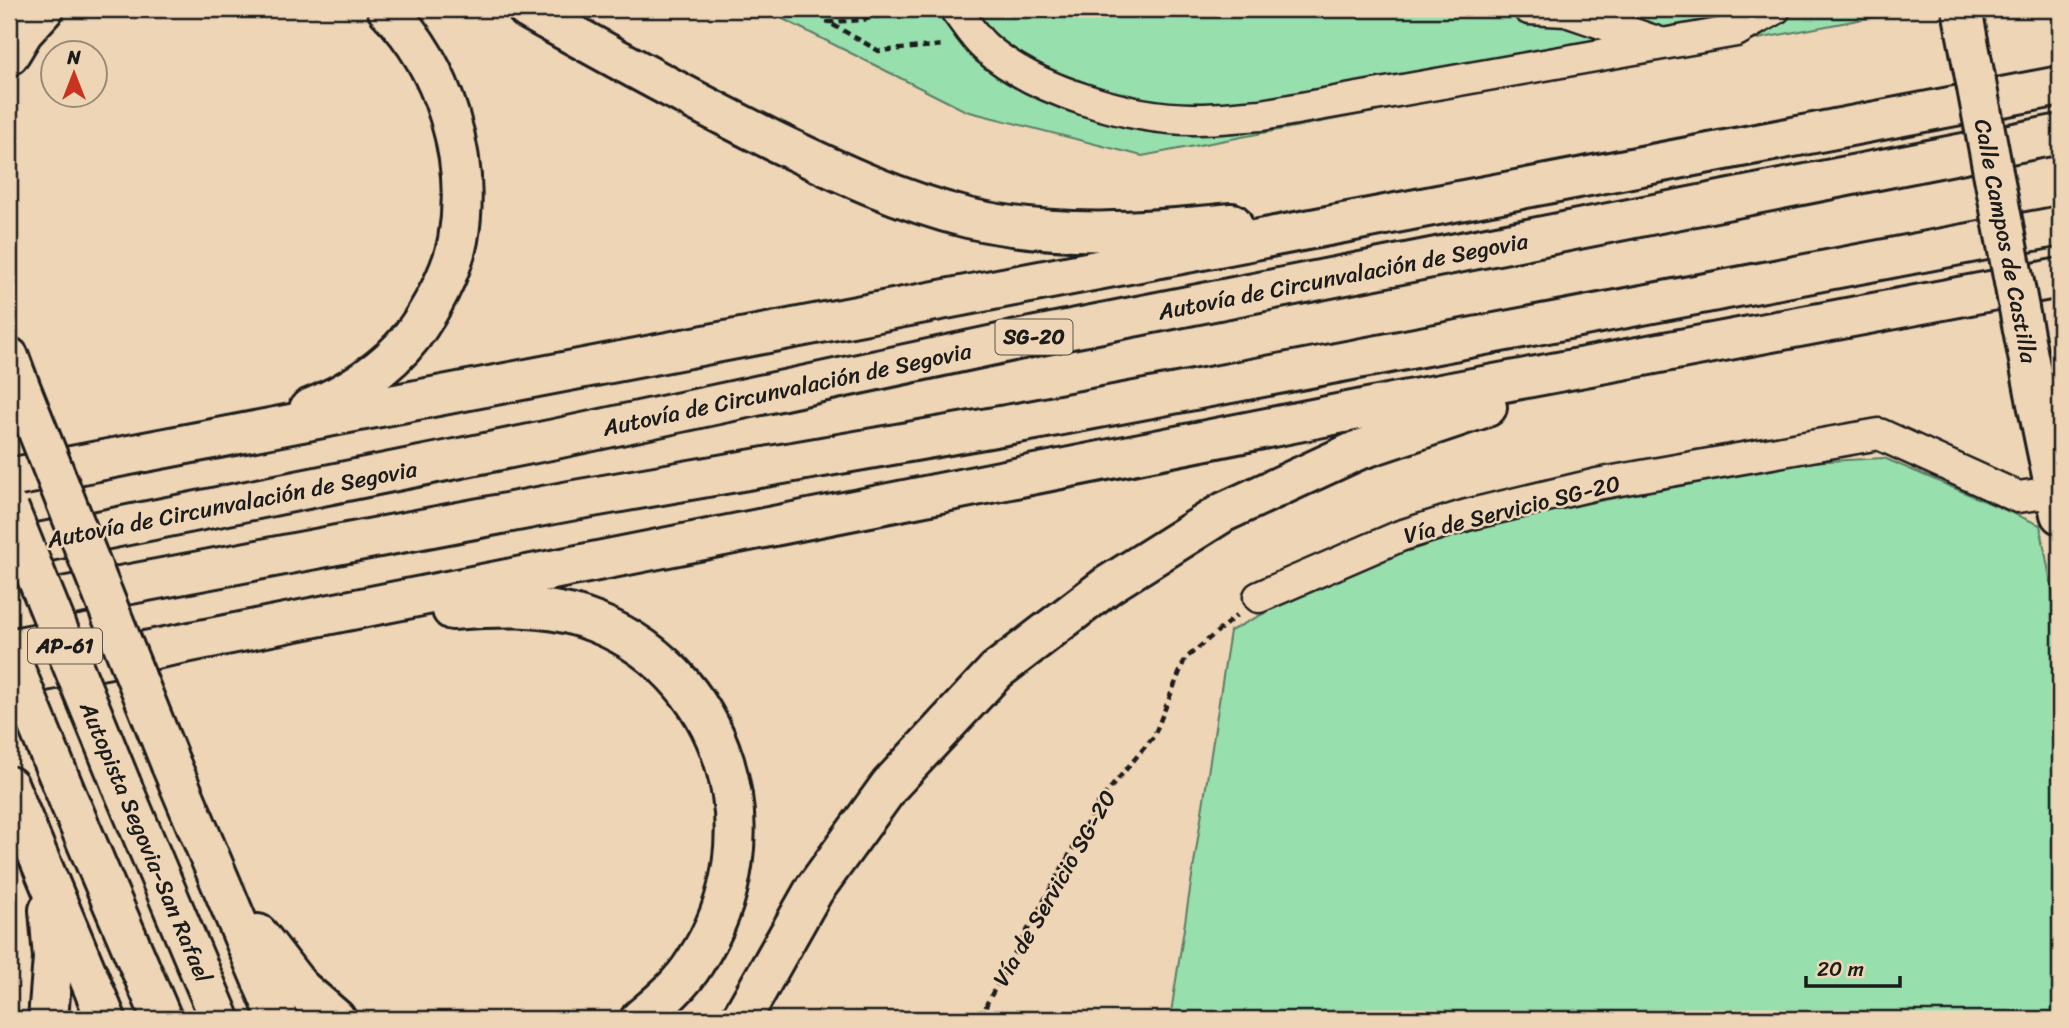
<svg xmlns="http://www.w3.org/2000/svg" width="2069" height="1028" viewBox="0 0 2069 1028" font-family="Sriracha,sans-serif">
<rect width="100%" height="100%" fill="#eed5b6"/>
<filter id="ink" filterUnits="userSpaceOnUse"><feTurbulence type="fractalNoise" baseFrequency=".0143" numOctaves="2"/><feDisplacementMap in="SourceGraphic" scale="14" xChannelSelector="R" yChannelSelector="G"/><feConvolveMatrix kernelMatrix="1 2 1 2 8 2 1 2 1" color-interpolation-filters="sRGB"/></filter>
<g filter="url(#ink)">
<path fill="#98dfae" stroke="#5a7e65" stroke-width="2" d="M 763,9 L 1916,9 L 1142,156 L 966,111 Z
M 1884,458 L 2040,525 L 2060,631 L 2060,1019 L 1170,1019 L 1230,631 L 1408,539 L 1790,463 Z"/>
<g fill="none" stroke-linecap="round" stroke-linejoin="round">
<defs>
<path id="street" d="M 955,9 C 965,22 973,36 985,47 C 1035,91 1132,120 1197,119 C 1219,119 1240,116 1262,115 L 1736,31 L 1775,9
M 1529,9 L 1566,11 L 1660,43
M 1259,597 L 1400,536 L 1467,515 L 1597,484 L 1879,434 L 2018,497 L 2060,491"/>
<path id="secondary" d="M 2037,403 L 2060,514"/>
<path id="highway" d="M 527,9 C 609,55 691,100 776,142 C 838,172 900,201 968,218 C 1054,238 1145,232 1232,223
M 9,55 L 23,32 L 44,9
M 9,357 L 19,384
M 309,409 C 347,394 387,369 412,336 C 431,310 452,272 458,240 C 472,160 445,67 387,9
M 9,478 L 2060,86
M 9,549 L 555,439 L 1036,336 L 2060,134
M 9,607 L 575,500 L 1035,420 L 2060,226
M 452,610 C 495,607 541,604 583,618 C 728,666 777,838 695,962 C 681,985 660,1002 640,1019
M 9,678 L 1398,402 L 2060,278
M 171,765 L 278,1019
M 121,784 L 220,1019
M 9,786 L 106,1019
M 69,801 L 162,1019
M 258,934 L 299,987 L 336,1019
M 48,1019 L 53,958 L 49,910
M 741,1019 L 814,890 L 890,785 L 996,671 L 1108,585 L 1224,512 L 1356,451 L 1487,407"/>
</defs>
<use href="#street" stroke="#1c1c1c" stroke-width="35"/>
<use href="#secondary" stroke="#1c1c1c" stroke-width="44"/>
<use href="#highway" stroke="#1c1c1c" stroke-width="44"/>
<path stroke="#1c1c1c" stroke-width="4.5" stroke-dasharray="7 5" stroke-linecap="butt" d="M 905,9 L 863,20 L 828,22 L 879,51 L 944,45
M 983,1019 L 987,1003 L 1098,803 L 1154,736 L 1185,659 L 1237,615"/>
<use href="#street" stroke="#eed5b6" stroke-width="30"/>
<use href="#secondary" stroke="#eed5b6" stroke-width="38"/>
<use href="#highway" stroke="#eed5b6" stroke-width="38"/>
<defs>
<path id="secondary-bridge" d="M 1962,9 L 2037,403"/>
<path id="highway-bridge" d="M 19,384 L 171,765
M 9,509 L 121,784
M 9,655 L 69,801"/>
</defs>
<use href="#secondary-bridge" stroke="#1c1c1c" stroke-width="44" stroke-linecap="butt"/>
<use href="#highway-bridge" stroke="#1c1c1c" stroke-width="44" stroke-linecap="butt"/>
<use href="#secondary-bridge" stroke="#eed5b6" stroke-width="38"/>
<use href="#highway-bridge" stroke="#eed5b6" stroke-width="38"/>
</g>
</g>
<g text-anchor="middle" stroke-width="5" stroke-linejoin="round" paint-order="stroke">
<g fill="#eed5b6" stroke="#5b544a" stroke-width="2">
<rect x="995.5" y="319.5" width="77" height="35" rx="5"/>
<rect x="28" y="628.5" width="74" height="35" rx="5"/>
</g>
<g font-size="21" font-weight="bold" fill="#1c1c1c">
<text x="1034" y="344">SG-20</text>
<text x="65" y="653">AP-61</text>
</g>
<g font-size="23" fill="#1c1c1c" stroke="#eed5b6">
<text transform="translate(2006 241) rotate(79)" y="8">Calle Campos de Castilla</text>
<text transform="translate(1343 276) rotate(-11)" y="8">Autovía de Circunvalación de Segovia</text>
<text transform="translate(787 389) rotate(-12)" y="8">Autovía de Circunvalación de Segovia</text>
<text transform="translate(232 504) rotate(-11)" y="8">Autovía de Circunvalación de Segovia</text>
<text transform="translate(1512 509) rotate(-14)" y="8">Vía de Servicio SG-20</text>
<text transform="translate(146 842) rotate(67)" y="8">Autopista Segovia-San Rafael</text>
<text transform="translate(1054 888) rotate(-60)" y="8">Vía de Servicio SG-20</text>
</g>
</g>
<rect width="2069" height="1028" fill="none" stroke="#eed5b6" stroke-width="35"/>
<rect x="18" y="18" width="2034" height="993" fill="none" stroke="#1c1c1c" stroke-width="2.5" filter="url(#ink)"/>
<g transform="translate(74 74)"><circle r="33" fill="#eed5b6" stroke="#9a8b78" stroke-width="2"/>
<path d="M0-5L12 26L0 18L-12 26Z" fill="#c8321e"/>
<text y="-10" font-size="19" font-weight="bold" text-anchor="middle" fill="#1c1c1c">N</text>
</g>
<path d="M1806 976v10h94v-10" fill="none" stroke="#1c1c1c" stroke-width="3.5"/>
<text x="1817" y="976" font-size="21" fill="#1c1c1c" stroke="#eed5b6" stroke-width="5" paint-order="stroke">20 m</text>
</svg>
